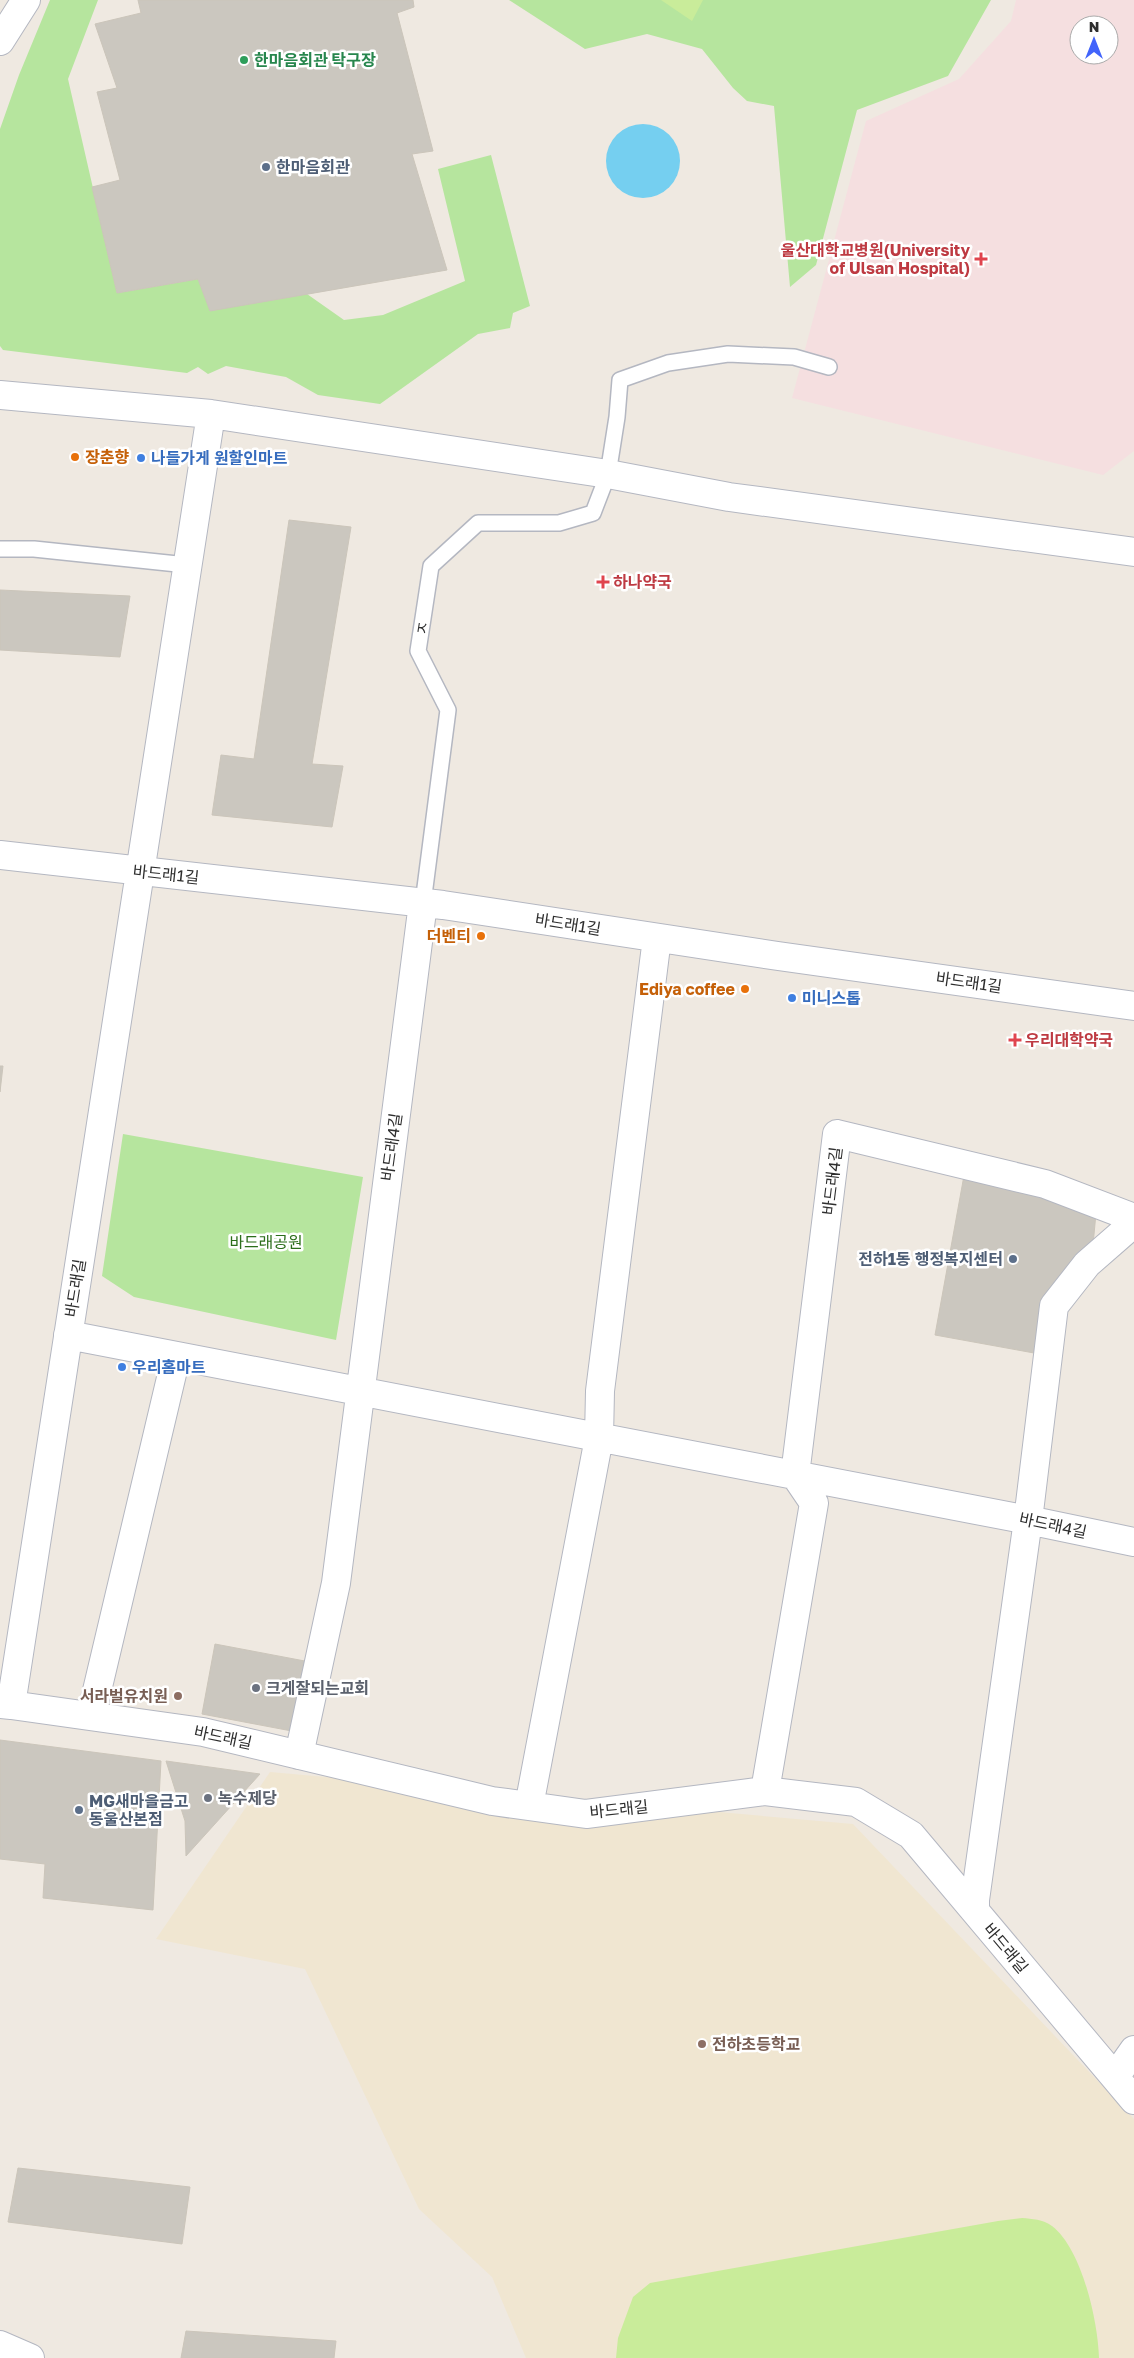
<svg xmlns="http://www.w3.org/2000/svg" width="1134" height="2358" viewBox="0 0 1134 2358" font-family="'Golos Text','Noto Sans KR',sans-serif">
<rect width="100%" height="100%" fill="#efe9e1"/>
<path fill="#f0e6d1" d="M 270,1772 L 853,1824 L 1134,2119 L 1134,2358 L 526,2358 L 492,2277 L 419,2209 L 305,1969 L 156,1939 Z"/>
<path fill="#f5dfe0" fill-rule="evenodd" d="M 1016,0 L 1134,0 L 1134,451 L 1103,475 L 792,398 L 866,121 L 959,79 L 1011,21 ZM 1079,25 L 1109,25 L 1109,55 L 1079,55 Z"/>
<path fill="#b6e59e" d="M 50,0 L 98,0 L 68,79 L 117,293 L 198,279 L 210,310 L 307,294 L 344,320 L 383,315 L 465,281 L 438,169 L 491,155 L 530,306 L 513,313 L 510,328 L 478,334 L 380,404 L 318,395 L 286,377 L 226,366 L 208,374 L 198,367 L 187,373 L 3,350 L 0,346 L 0,129 L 19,75 Z
M 509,0 L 991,0 L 948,76 L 857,110 L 816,265 L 790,287 L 774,106 L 747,101 L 733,88 L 702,49 L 647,34 L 585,49 Z
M 123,1134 L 363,1177 L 336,1340 L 134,1297 L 102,1276 Z"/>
<path fill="#c9ec9a" d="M 661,0 L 703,0 L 692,21 Z
M 1022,2218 C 1032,2219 1043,2219 1052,2226 C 1082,2249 1098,2321 1099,2358 L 616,2358 L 618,2338 L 633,2297 L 650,2283 L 998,2221 Z"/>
<path fill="#75cff0" d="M606 161a37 37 0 1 1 74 0a37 37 0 1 1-74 0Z"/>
<path fill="#cbc7bf" stroke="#cbc5ba" d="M 138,0 L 413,0 L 414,7 L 397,13 L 433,151 L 412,154 L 447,270 L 210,311 L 198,279 L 117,293 L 92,187 L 120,180 L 97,92 L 117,88 L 95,24 L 141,13 Z
M 289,520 L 351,527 L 312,764 L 343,766 L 332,827 L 212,815 L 221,755 L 254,759 Z
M 0,590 L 130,596 L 120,657 L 0,650 Z
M 0,1066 L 3,1066 L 0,1092 Z
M 965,1170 L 1096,1213 L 1093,1245 L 1061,1273 L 1049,1293 L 1034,1353 L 935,1335 Z
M 215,1644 L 310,1662 L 297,1732 L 202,1714 Z
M 0,1740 L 161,1761 L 153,1910 L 43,1898 L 45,1864 L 0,1859 Z
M 166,1761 L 260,1774 L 186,1856 L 185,1821 Z
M 18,2168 L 190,2187 L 182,2244 L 8,2222 Z
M 186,2331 L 336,2341 L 334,2358 L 181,2358 Z"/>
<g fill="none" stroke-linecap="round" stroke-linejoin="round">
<defs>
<path id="lane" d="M 0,549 L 34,549 L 187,565
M 423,903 L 448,710 L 418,651 L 431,566 L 478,523 L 559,523 L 593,513 L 608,474 L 617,417 L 620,380 L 668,363 L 728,354 L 794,357 L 829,367"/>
<path id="street" d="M 0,395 L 211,414 L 608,474 L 729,497 L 1134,552
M 0,855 L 443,905 L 778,956 L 1134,1006
M 68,1335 L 1028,1520 L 1134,1542
M 795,1475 L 837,1134 L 1045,1184 L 1134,1218
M 0,1704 L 11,1705 L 211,414
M 11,1705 L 203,1732 L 492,1801 L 586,1814 L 765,1791 L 856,1802 L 911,1835 L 1134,2100
M 91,1716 L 176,1357
M 299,1755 L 336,1583 L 423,903
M 765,1791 L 814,1503 L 795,1475
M 529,1806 L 599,1438 L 600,1391 L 657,938
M 975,1911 L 975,1900 L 1028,1520 L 1054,1306 L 1087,1264 L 1134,1223
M 1115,2077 L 1134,2050"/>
<path id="secondary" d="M 0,41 L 26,0
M 0,2345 L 30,2358"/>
</defs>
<use href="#lane" stroke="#b4b7c1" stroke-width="18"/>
<use href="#street" stroke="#b4b7c1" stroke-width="30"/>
<use href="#secondary" stroke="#b4b7c1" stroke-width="30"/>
<use href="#lane" stroke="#fff" stroke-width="15"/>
<use href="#street" stroke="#fff" stroke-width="28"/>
<use href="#secondary" stroke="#fff" stroke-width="28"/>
</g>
<circle fill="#2e9e5b" stroke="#fff" stroke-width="2" cx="244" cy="60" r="5"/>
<g fill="#5c6f8a" stroke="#fff" stroke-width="2">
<circle cx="266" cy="167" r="5"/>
<circle cx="1013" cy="1259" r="5"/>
<circle cx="79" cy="1810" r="5"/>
</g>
<g fill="#e0444e" stroke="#fff" stroke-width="2">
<path d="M978.5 251.5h5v5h5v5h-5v5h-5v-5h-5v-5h5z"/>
<path d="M600.5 574.5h5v5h5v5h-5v5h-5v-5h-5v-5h5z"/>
<path d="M1012.5 1032.5h5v5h5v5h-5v5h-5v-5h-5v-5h5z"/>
</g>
<g fill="#e8710a" stroke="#fff" stroke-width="2">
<circle cx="75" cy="457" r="5"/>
<circle cx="481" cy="936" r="5"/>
<circle cx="745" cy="989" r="5"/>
</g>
<g fill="#3f7fe0" stroke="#fff" stroke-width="2">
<circle cx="141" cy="458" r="5"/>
<circle cx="792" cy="998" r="5"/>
<circle cx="122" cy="1367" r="5"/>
</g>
<g fill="#6b7280" stroke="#fff" stroke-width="2">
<circle cx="256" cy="1688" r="5"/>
<circle cx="208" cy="1798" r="5"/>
</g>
<g fill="#8d6e63" stroke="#fff" stroke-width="2">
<circle cx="178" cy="1696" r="5"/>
<circle cx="702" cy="2044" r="5"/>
</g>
<g text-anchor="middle" stroke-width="5" stroke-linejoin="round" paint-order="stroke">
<g font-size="16" font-weight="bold" fill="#27864d" stroke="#fff" text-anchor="start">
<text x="254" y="66">한마음회관 탁구장</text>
</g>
<g font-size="16" font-weight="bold" fill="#4e5e75" stroke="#fff" text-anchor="start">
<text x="276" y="173">한마음회관</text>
<text x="1003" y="1265" text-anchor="end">전하1동 행정복지센터</text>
<text x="89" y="1807">MG새마을금고<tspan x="89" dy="18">동울산본점</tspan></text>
</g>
<g font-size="16" font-weight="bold" fill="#be3a42" stroke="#fff" text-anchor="start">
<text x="970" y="256" text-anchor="end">울산대학교병원(University<tspan x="970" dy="18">of Ulsan Hospital)</tspan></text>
<text x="613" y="588">하나약국</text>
<text x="1025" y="1046">우리대학약국</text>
</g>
<g font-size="16" font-weight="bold" fill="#c56008" stroke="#fff" text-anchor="end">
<text x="85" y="463" text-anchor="start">장춘향</text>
<text x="471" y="942">더벤티</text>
<text x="735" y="995">Ediya coffee</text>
</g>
<g font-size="16" font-weight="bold" fill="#366cbe" stroke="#fff" text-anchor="start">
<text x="151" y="464">나들가게 원할인마트</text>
<text x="802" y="1004">미니스톱</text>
<text x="132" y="1373">우리홈마트</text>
</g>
<g font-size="16" fill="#2e2e2e" stroke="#fff">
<text transform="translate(422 628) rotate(-81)" y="6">ㅈ</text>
<text transform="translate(166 874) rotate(6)" y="6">바드래1길</text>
<text transform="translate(568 924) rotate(9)" y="6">바드래1길</text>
<text transform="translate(969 982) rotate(8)" y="6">바드래1길</text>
<text transform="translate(391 1147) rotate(-82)" y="6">바드래4길</text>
<text transform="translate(832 1181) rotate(-83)" y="6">바드래4길</text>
<text transform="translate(75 1288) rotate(-81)" y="6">바드래길</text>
<text transform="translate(1053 1525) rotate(12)" y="6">바드래4길</text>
<text transform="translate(223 1737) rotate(12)" y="6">바드래길</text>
<text transform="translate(619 1809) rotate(-6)" y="6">바드래길</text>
<text transform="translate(1006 1948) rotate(50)" y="6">바드래길</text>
</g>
<g font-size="16" fill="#2c6e1b" stroke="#fff">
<text x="266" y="1248">바드래공원</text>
</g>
<g font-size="16" font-weight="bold" fill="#5b616d" stroke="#fff" text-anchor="start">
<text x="266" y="1694">크게잘되는교회</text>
<text x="218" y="1804">녹수제당</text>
</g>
<g font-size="16" font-weight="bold" fill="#785e54" stroke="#fff" text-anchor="end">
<text x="168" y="1702">서라벌유치원</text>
<text x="712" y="2050" text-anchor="start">전하초등학교</text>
</g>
</g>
<g transform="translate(1094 40)"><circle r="24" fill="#ffffff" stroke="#ababab"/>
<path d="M0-4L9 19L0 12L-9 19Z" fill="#4264fb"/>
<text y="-8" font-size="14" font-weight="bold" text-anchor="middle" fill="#2e2e2e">N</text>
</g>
</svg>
